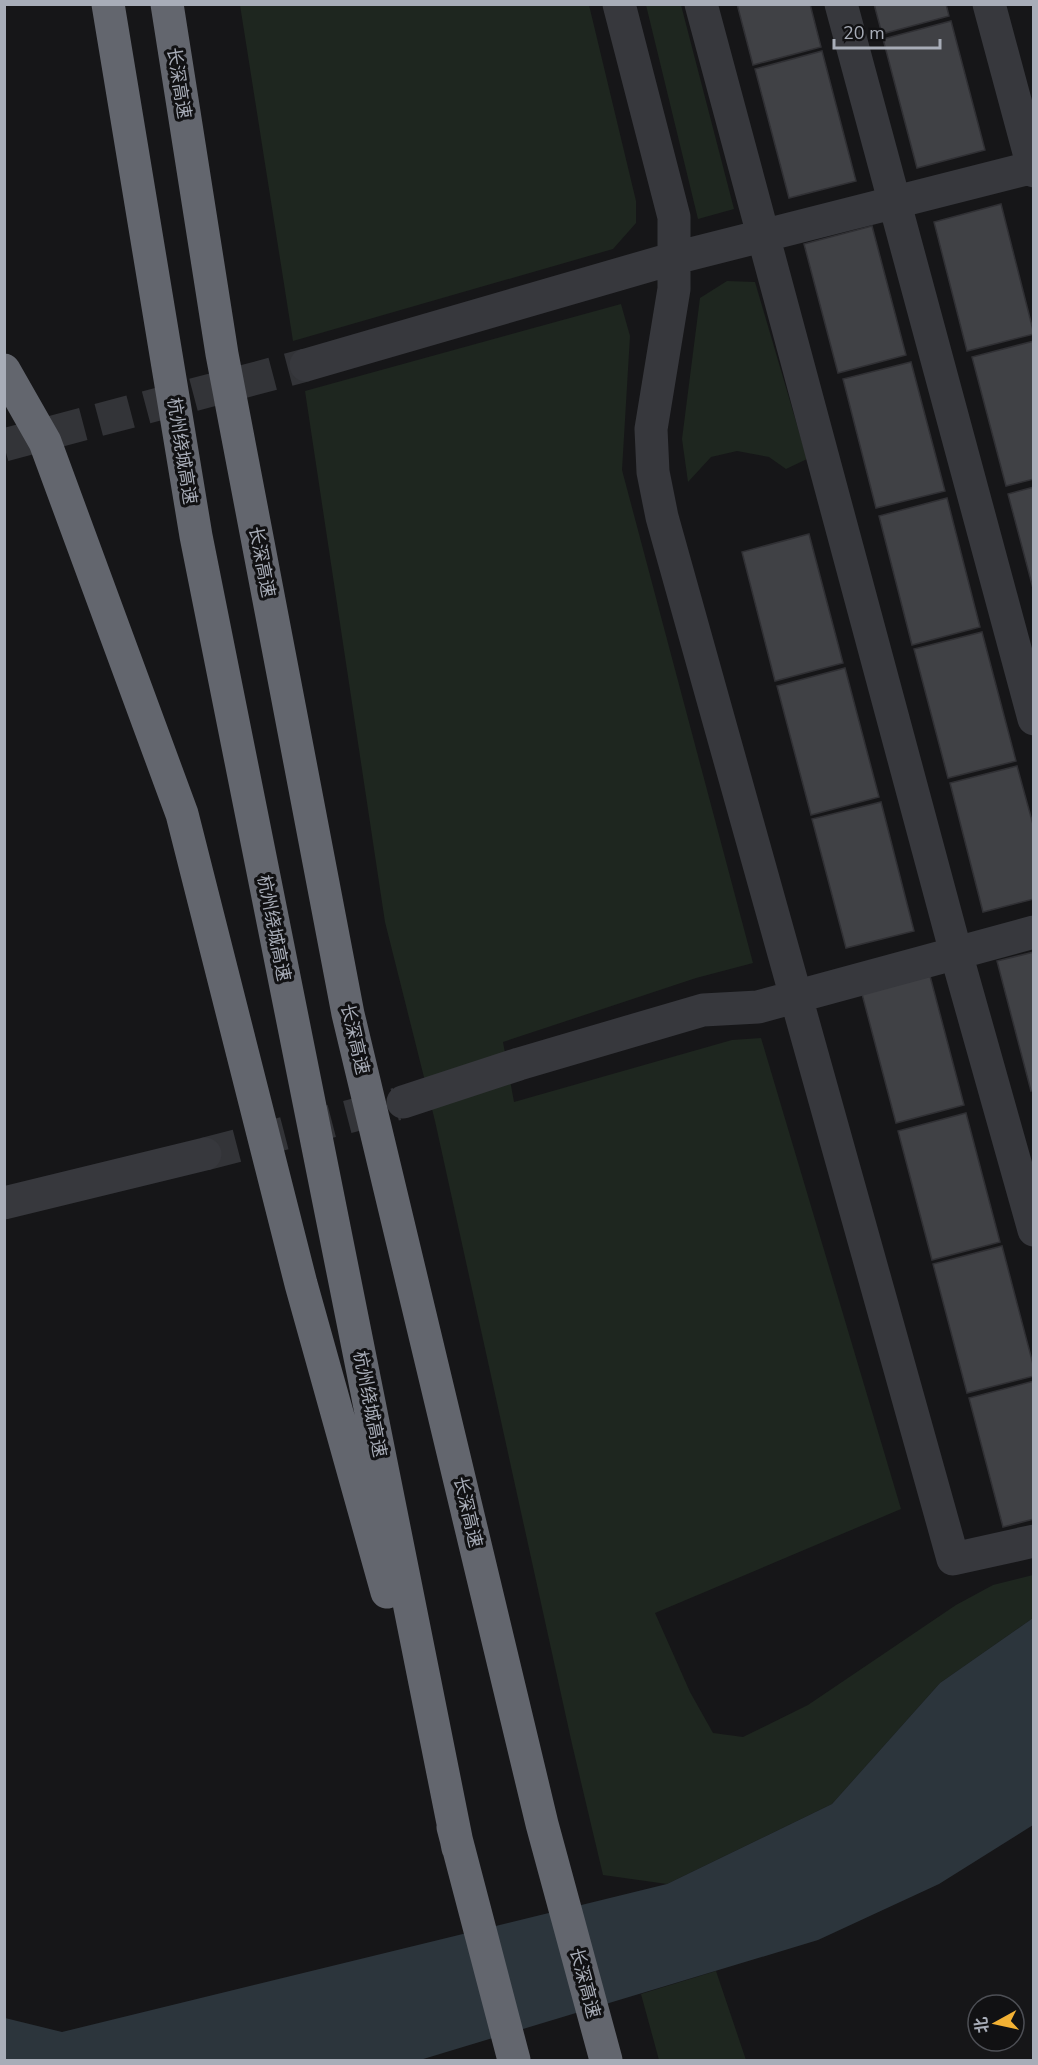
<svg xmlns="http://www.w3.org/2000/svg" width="1038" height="2065" viewBox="0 0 1038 2065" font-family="'Nunito Sans','Noto Sans SC',sans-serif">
<rect width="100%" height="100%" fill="#161618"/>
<path fill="#1e261f" d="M 240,5 L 589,5 L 636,201 L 636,223 L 613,249 L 293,341 Z
M 646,5 L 681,5 L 734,209 L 698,219 Z
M 727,281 L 755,282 L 807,459 L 786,469 L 769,457 L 737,451 L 711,457 L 688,482 L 682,439 L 700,298 Z
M 621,304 L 630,336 L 622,470 L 753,963 L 696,978 L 503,1042 L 514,1102 L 732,1040 L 761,1038 L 901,1509 L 655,1613 L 690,1692 L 713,1733 L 743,1737 L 808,1705 L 956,1605 L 993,1585 L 1033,1575 L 1033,1618 L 940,1683 L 832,1804 L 667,1884 L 603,1875 L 572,1744 L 435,1121 L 385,922 L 305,391 Z
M 716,1971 L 746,2060 L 659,2060 L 641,1994 Z"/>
<path fill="#2c353c" d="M 1033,1618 L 1033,1825 L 939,1884 L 818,1940 L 420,2060 L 5,2060 L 5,2018 L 62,2032 L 667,1884 L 832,1804 L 940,1683 Z"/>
<path fill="#404145" stroke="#303034" stroke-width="1.5" d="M 737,4 L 810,4 L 821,47 L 753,65 Z
M 874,4 L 946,4 L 949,16 L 882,34 Z
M 951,21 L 985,150 L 917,168 L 883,39 Z
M 822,51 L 856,181 L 789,198 L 755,69 Z
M 1001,204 L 1034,334 L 967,351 L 934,222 Z
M 872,226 L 906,355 L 838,373 L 804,244 Z
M 1034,341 L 1034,479 L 1006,486 L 972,357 Z
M 911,362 L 945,491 L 876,508 L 843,379 Z
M 1034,487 L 1034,592 L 1008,494 Z
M 947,498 L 980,627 L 912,645 L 879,516 Z
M 809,534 L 843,663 L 775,681 L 742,552 Z
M 982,632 L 1016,761 L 948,778 L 914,649 Z
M 845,668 L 879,797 L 811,815 L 777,686 Z
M 1017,766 L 1034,828 L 1034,899 L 983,912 L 950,783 Z
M 881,802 L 914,931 L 846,948 L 812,819 Z
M 1034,952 L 1034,1090 L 1031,1091 L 997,961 Z
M 930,976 L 964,1105 L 896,1123 L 862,994 Z
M 966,1113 L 1000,1242 L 932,1260 L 898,1131 Z
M 1002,1246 L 1034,1368 L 1034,1376 L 967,1393 L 933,1264 Z
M 1034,1381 L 1034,1519 L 1003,1527 L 969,1398 Z"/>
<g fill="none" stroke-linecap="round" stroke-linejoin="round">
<path stroke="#333438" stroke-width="33" stroke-dasharray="33 16" stroke-linecap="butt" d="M 4,445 L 306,365
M 205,1154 L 397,1104"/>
<path stroke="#37383d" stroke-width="33" d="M 619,4 L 674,217 L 674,289 L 651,429 L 653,472 L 662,517 L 953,1559 L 1034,1541
M 701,4 L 956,953 L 1034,1230
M 841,4 L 1034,719
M 989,4 L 1034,171
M 306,365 L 675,258 L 1034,167
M 403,1102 L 519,1064 L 703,1010 L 758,1007 L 1034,932
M 4,1203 L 205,1154"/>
<path stroke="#63666e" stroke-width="33" d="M 108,4 L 196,536 L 458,1848
M 167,4 L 222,354 L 348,1014 L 542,1824 L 606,2060
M 4,370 L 45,442 L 182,814 L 301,1284 L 387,1592
M 453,1827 L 514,2060"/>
</g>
<g text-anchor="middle" stroke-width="6" stroke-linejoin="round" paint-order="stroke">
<g font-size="18" fill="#a8adb8" stroke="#111113">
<text transform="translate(179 83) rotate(81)" y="6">长深高速</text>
<text transform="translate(182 451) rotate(81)" y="6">杭州绕城高速</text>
<text transform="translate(262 562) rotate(79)" y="6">长深高速</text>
<text transform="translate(274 928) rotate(79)" y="6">杭州绕城高速</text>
<text transform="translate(355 1039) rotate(77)" y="6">长深高速</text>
<text transform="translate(370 1404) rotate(79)" y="6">杭州绕城高速</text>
<text transform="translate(468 1512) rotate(77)" y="6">长深高速</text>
<text transform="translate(585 1983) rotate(75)" y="6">长深高速</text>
</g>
</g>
<rect width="1038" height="2065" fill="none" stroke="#a8adb8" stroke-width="12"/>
<g transform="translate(996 2023) rotate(262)"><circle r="28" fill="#111113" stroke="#4d4f55" stroke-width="1.5"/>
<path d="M0-4.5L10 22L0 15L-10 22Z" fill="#f2b134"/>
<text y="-9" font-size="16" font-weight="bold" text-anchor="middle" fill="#a8adb8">北</text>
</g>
<path d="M834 39v9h106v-9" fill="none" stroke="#a8adb8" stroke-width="3"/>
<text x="843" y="39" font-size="18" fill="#a8adb8" stroke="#111113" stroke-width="4.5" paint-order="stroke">20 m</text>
</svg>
